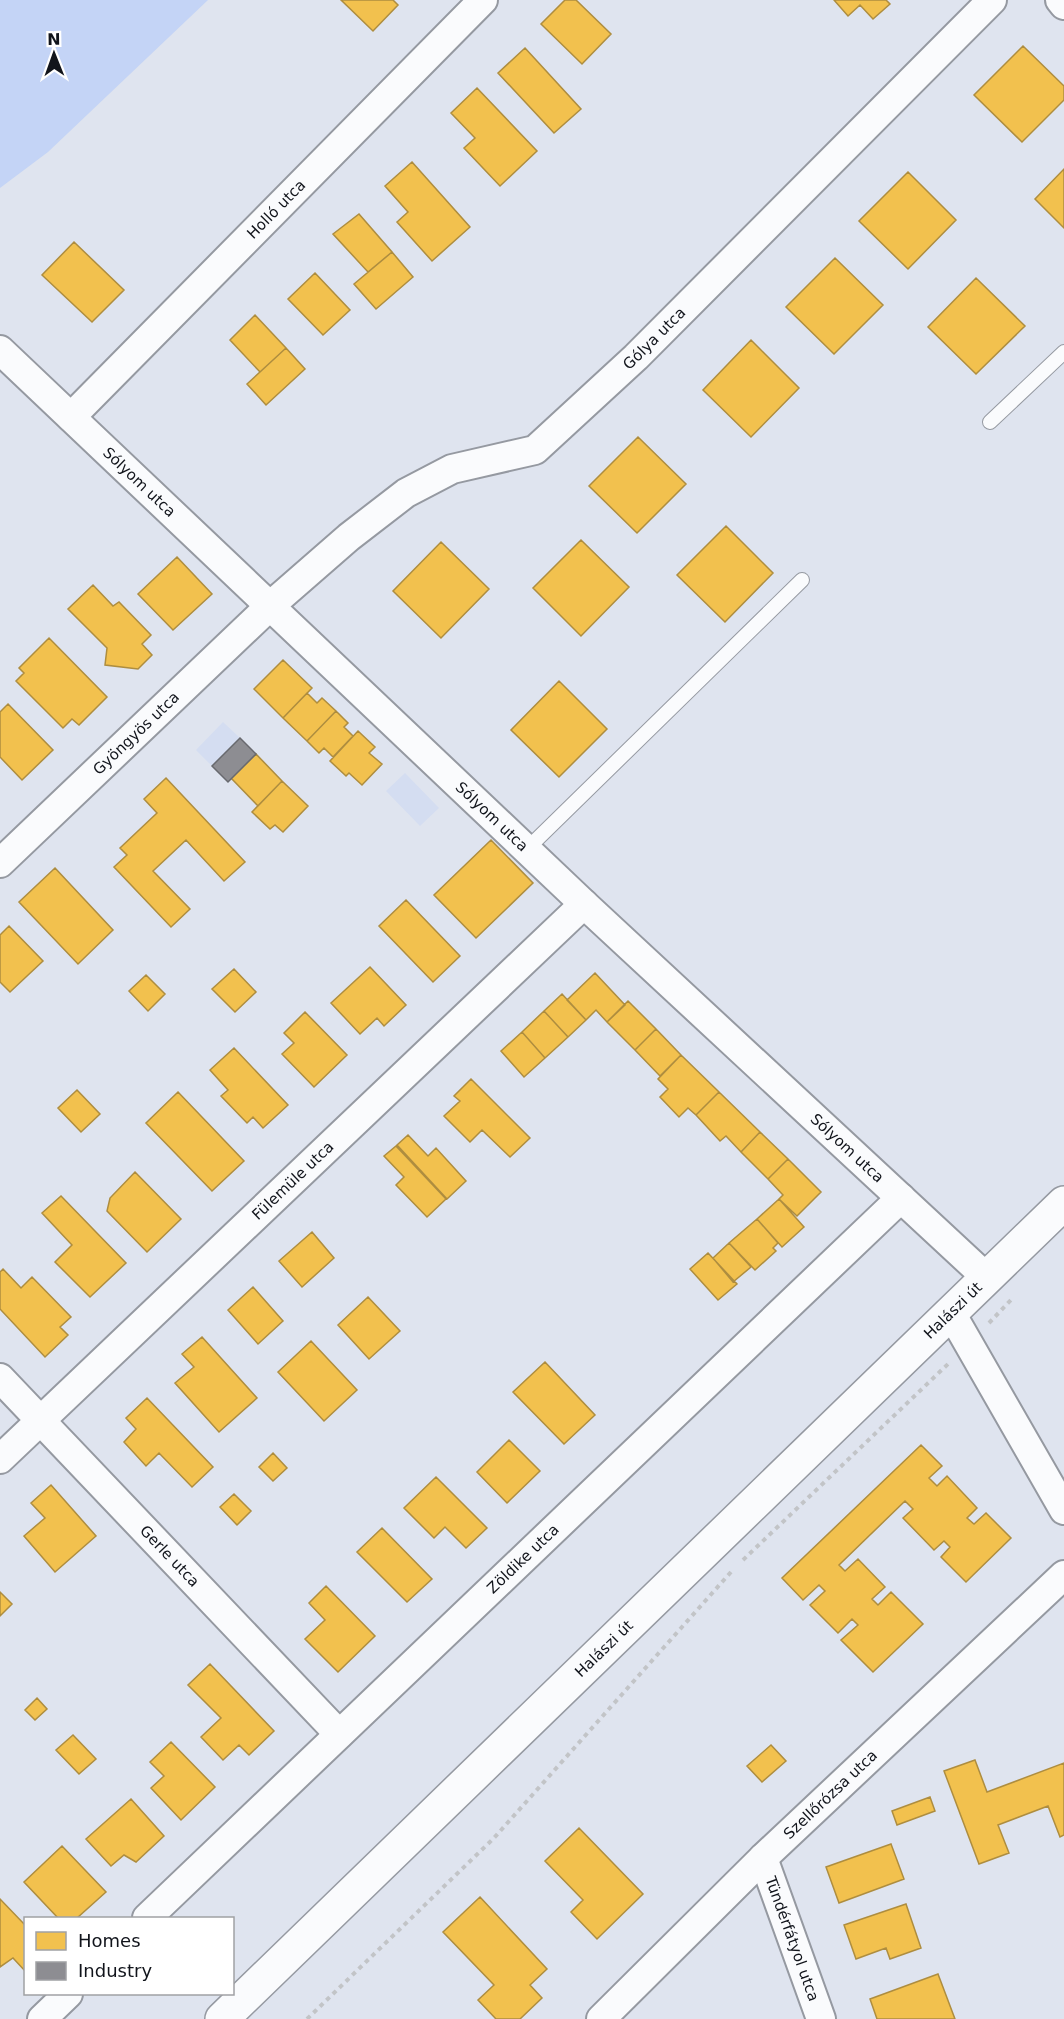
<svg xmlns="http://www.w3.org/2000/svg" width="1064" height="2019" viewBox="0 0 1064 2019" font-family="'DejaVu Sans',sans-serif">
<rect width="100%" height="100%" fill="#dfe4ef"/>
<path fill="#d4ddf1" d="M 223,722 L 240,738 L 212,766 L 196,750 Z
M 405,773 L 439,808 L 420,826 L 386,791 Z"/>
<path fill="#c4d4f6" d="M 0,0 L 208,0 L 48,152 L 0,188 Z"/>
<path fill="#f2c14e" stroke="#ae8d3f" stroke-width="1.5" d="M 341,0 L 393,0 L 398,5 L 373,31 Z
M 565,0 L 576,0 L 611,34 L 582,64 L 541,24 Z
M 834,0 L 886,0 L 890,4 L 873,19 L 860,5 L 848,16 Z
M 1023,46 L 1064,86 L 1064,100 L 1022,142 L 974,95 Z
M 525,48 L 581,109 L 554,133 L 498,73 Z
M 477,88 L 537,151 L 500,186 L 464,148 L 475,138 L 451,113 Z
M 412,162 L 470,227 L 432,261 L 397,222 L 408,212 L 385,186 Z
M 1064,169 L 1064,228 L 1035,199 Z
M 908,172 L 956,220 L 908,269 L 859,221 Z
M 359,214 L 392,252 L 368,272 L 333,234 Z
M 74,242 L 124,290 L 92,322 L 42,275 Z
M 392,252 L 413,277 L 376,309 L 354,284 Z
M 835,258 L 883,305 L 834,354 L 786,307 Z
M 315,273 L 350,310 L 323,335 L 288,299 Z
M 976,278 L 1025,326 L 976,374 L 928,327 Z
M 255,315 L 286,348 L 260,372 L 230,340 Z
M 751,340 L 799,388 L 751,437 L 703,390 Z
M 286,348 L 305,369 L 266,405 L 247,384 Z
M 638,437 L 686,484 L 637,533 L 589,486 Z
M 726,526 L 773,573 L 725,622 L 677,575 Z
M 581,540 L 629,587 L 581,636 L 533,588 Z
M 441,542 L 489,589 L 441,638 L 393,591 Z
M 177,557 L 212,594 L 173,630 L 138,594 Z
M 93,585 L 113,606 L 119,602 L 151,635 L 142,644 L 152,655 L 138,669 L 105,665 L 107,648 L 68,609 Z
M 49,638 L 107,697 L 79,725 L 72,719 L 63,728 L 16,681 L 24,673 L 19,668 Z
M 283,660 L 312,688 L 283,718 L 254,689 Z
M 559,681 L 607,729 L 559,777 L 511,730 Z
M 307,693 L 317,703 L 322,698 L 336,711 L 307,741 L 283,718 Z
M 8,704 L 53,750 L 22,780 L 0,757 L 0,712 Z
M 336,711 L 348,723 L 344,727 L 353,736 L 333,757 L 324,748 L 319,753 L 307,741 Z
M 358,731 L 375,747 L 369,753 L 382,764 L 362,785 L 349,773 L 346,776 L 330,761 Z
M 256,754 L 282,781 L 258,806 L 231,778 Z
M 166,778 L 245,862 L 224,881 L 186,840 L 153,871 L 190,909 L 171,927 L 114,867 L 127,855 L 120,848 L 157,813 L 144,799 Z
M 282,781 L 308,806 L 283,832 L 275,825 L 270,829 L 252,812 Z
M 491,840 L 533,883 L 476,938 L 434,895 Z
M 55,868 L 113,930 L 78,964 L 19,902 Z
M 406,900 L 460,956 L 433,982 L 379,926 Z
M 9,926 L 43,961 L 10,992 L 0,982 L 0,935 Z
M 370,967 L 406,1005 L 384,1026 L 377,1018 L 360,1034 L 331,1003 Z
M 234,969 L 256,992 L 235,1012 L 212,989 Z
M 595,973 L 625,1005 L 607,1022 L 596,1010 L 586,1020 L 567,1000 Z
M 146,975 L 165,994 L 148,1011 L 129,991 Z
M 562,994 L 586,1020 L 568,1037 L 544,1011 Z
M 628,1001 L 656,1029 L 635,1050 L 607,1022 Z
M 544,1011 L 568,1037 L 545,1058 L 522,1032 Z
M 305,1012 L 347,1055 L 314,1087 L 282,1054 L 294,1043 L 284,1033 Z
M 656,1029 L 681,1055 L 660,1076 L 635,1050 Z
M 522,1032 L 545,1058 L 524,1077 L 501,1051 Z
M 234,1048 L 288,1105 L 263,1128 L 253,1117 L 247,1123 L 221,1096 L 228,1090 L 210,1070 Z
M 681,1055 L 719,1092 L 696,1115 L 688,1108 L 679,1117 L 660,1097 L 668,1089 L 658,1079 Z
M 471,1079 L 530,1138 L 510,1157 L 482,1130 L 470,1142 L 444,1116 L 460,1101 L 454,1096 Z
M 77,1090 L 100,1114 L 81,1132 L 58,1108 Z
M 178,1092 L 244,1161 L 212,1191 L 146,1123 Z
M 719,1092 L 760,1132 L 741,1152 L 726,1136 L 720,1141 L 696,1115 Z
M 760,1132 L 788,1159 L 768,1179 L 741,1152 Z
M 408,1135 L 428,1156 L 436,1148 L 466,1181 L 447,1199 L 397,1145 Z
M 396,1146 L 446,1199 L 427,1217 L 396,1185 L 404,1177 L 384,1156 Z
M 788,1159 L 821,1192 L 797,1216 L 779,1199 L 783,1195 L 768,1179 Z
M 135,1172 L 181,1219 L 147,1252 L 107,1211 L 110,1198 Z
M 61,1196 L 126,1263 L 90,1297 L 55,1262 L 72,1245 L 42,1213 Z
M 779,1199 L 804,1227 L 782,1247 L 757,1219 Z
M 757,1219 L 778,1243 L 773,1248 L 776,1251 L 755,1270 L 729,1243 Z
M 312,1232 L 334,1258 L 302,1287 L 279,1261 Z
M 729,1243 L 751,1267 L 733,1282 L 713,1258 Z
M 708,1253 L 737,1284 L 718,1300 L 690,1269 Z
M 3,1269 L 21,1288 L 32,1277 L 71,1317 L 60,1327 L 68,1335 L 45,1357 L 0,1309 L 0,1272 Z
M 253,1287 L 283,1321 L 258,1344 L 228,1310 Z
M 368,1297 L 400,1331 L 369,1359 L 338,1325 Z
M 202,1337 L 257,1398 L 219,1432 L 175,1383 L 194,1367 L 182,1354 Z
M 311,1341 L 357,1390 L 324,1421 L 278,1372 Z
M 545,1362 L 595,1415 L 564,1444 L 513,1392 Z
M 147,1398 L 213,1467 L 192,1487 L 159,1453 L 146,1466 L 124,1442 L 136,1429 L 126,1418 Z
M 509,1440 L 540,1471 L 507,1503 L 477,1472 Z
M 921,1445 L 942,1466 L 929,1478 L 937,1486 L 947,1476 L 977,1508 L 967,1518 L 974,1524 L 986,1513 L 1011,1538 L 966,1582 L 941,1557 L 950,1547 L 944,1541 L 934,1550 L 903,1518 L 913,1509 L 905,1501 L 839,1565 L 845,1571 L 858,1559 L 885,1587 L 872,1599 L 878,1605 L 891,1592 L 923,1624 L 873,1672 L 841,1640 L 858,1625 L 852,1619 L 838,1633 L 810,1605 L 825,1591 L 819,1585 L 803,1600 L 782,1578 Z
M 273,1453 L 287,1468 L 273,1481 L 259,1467 Z
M 436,1477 L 487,1528 L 466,1548 L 445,1527 L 434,1538 L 404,1508 Z
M 51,1485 L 96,1536 L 55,1572 L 24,1536 L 45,1518 L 31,1503 Z
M 234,1494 L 251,1511 L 237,1525 L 220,1507 Z
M 382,1528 L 432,1579 L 407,1602 L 357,1552 Z
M 326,1586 L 375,1636 L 338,1672 L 305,1639 L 325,1620 L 309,1603 Z
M 0,1592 L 12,1604 L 0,1616 Z
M 210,1664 L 274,1731 L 249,1755 L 239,1745 L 223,1760 L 201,1737 L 221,1718 L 188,1685 Z
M 37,1698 L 47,1709 L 35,1720 L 25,1710 Z
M 73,1735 L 96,1759 L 79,1774 L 56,1750 Z
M 171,1742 L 215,1787 L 181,1820 L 151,1788 L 164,1776 L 150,1762 Z
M 771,1745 L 786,1761 L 762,1782 L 747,1766 Z
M 975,1760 L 987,1792 L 1064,1763 L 1064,1835 L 1060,1837 L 1048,1806 L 998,1825 L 1009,1853 L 979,1864 L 944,1771 Z
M 930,1797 L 935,1811 L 897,1825 L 892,1811 Z
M 131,1799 L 164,1836 L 136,1862 L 124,1855 L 111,1866 L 86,1839 Z
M 579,1828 L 643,1894 L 597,1939 L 571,1912 L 583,1900 L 545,1861 Z
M 891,1844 L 904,1879 L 839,1903 L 826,1867 Z
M 62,1846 L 106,1892 L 77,1918 L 58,1918 L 24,1882 Z
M 480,1897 L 547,1969 L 530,1985 L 542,1998 L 520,2019 L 496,2019 L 478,2000 L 494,1985 L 443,1932 Z
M 0,1899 L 26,1926 L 25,1971 L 13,1958 L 0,1967 Z
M 906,1904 L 921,1948 L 890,1959 L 886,1948 L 856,1959 L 844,1925 Z
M 938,1974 L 955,2019 L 877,2019 L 870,1999 Z"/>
<path fill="#8d8d92" stroke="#68696e" stroke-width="1.5" d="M 240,738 L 256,754 L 228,782 L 212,766 Z"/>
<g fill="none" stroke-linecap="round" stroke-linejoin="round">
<defs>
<path id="lane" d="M 990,422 L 1064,352
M 527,849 L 802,580"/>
<g id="street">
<path d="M 1060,0 L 1064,5"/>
<path id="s1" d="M 0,350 L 584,904 L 987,1278"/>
<path id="s2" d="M 71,417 L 483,0"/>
<path id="s3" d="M 0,863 L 271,605 L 349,537 L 406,493 L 452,469 L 535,450 L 636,357 L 992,0"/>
<path d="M 951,1313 L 1064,1510"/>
<path id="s4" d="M 0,1378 L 339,1734"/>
<path id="s5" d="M 0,1459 L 584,904"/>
<path id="s6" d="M 763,1858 L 821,2019"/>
<path id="s7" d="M 147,1918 L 901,1198"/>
<path d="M 42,2019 L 68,1994"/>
<path id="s8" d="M 601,2019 L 763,1858 L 1064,1575"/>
</g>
<g id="secondary">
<path id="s9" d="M 222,2019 L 1064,1203"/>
</g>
</defs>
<use href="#lane" stroke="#9599a1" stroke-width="16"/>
<use href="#street" stroke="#9599a1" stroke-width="32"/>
<use href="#secondary" stroke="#9599a1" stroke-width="36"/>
<path stroke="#c2c4c7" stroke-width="4" stroke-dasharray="4.5 4.5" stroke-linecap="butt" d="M 989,1323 L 1011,1300
M 743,1560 L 948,1364
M 307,2019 L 494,1838 L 731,1572"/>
<use href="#lane" stroke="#fafbfd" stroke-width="14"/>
<use href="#street" stroke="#fafbfd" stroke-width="28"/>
<use href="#secondary" stroke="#fafbfd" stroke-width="33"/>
</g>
<g text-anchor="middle" stroke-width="6" stroke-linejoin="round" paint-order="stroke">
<g font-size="15" fill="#11141b" stroke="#fff">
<text dy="5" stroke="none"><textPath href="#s2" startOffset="292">Holló utca</textPath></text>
<text dy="5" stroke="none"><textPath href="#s3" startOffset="850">Gólya utca</textPath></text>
<text dy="5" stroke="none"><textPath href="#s1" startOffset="192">Sólyom utca</textPath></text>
<text dy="5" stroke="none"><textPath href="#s3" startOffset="188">Gyöngyös utca</textPath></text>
<text dy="5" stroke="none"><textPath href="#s1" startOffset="678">Sólyom utca</textPath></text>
<text dy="5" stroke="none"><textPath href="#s1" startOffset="1164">Sólyom utca</textPath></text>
<text dy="5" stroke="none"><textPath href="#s5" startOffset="404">Fülemüle utca</textPath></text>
<text dy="5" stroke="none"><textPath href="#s9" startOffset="1018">Halászi út</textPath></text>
<text dy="5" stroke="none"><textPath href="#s4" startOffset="246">Gerle utca</textPath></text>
<text dy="5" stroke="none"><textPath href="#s7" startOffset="520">Zöldike utca</textPath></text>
<text dy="5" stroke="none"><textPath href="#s9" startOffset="532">Halászi út</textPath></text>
<text dy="5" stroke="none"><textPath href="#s8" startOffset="321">Szellőrózsa utca</textPath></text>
<text dy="5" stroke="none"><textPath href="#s6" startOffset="86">Tündérfátyol utca</textPath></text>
</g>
</g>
<rect x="24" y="1917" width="210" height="78" fill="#ffffff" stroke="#a0a1a4" stroke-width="1.5"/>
<rect x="36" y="1932" width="30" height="18" fill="#f2c14e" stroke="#a0a1a4" stroke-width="1.5"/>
<text x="78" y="1947" font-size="18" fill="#11141b">Homes</text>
<rect x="36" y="1962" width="30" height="18" fill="#8d8d92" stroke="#a0a1a4" stroke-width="1.5"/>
<text x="78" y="1977" font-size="18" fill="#11141b">Industry</text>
<g transform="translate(54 54) rotate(359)" stroke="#ffffff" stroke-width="4.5" paint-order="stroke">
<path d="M0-4.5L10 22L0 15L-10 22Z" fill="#11141b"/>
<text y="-9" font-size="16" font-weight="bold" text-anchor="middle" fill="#11141b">N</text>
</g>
</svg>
